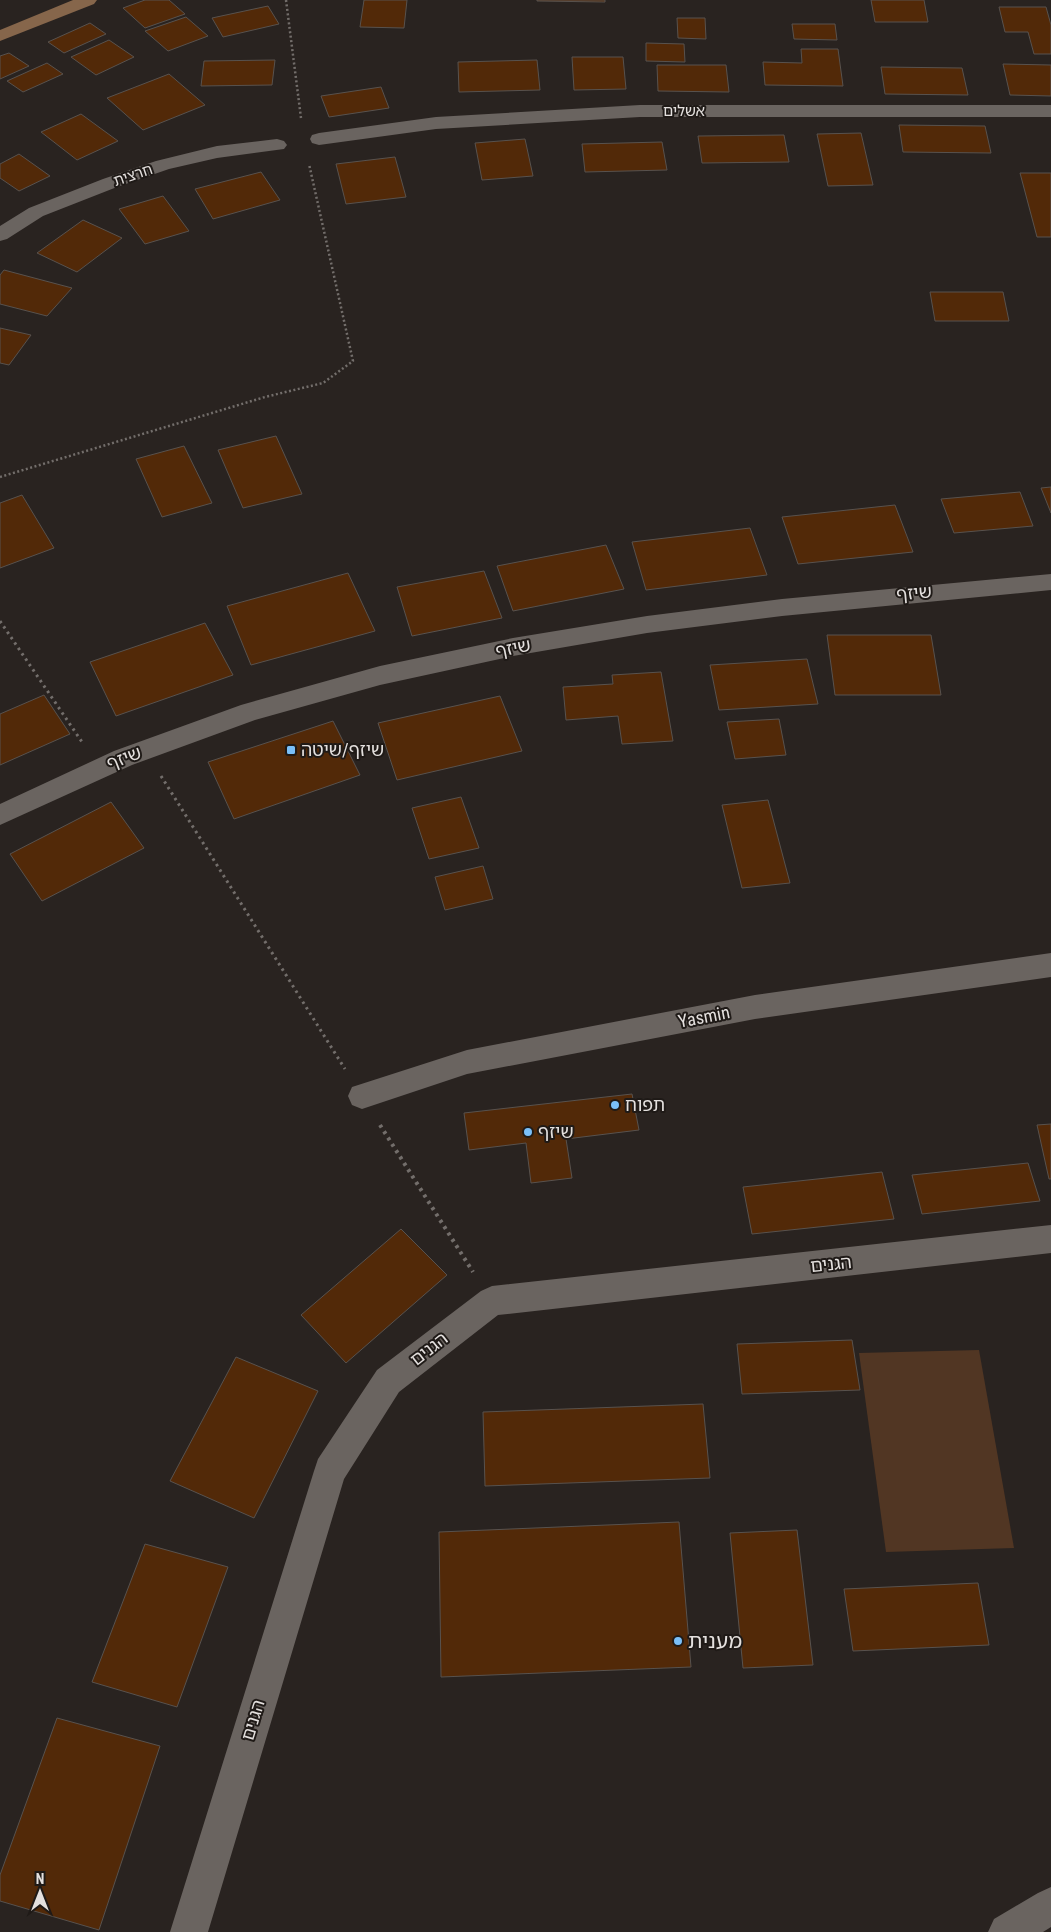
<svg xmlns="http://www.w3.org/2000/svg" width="1051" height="1932" viewBox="0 0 1051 1932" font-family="'Roboto Condensed','Noto Sans Hebrew',sans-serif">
<rect width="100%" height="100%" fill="#292320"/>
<path fill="#513623" d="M 979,1350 L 1014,1548 L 886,1552 L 859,1353 Z"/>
<path fill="#522908" stroke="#58524e" d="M 145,0 L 169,0 L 185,14 L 145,28 L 123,8 Z
M 364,0 L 407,0 L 404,28 L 360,27 Z
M 537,0 L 605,0 L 605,2 L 537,1 Z
M 871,0 L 924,0 L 928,22 L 875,22 Z
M 268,6 L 279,24 L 223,37 L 212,18 Z
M 999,7 L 1046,7 L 1051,25 L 1051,54 L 1034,54 L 1028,32 L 1005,32 Z
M 186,17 L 208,36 L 168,51 L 145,31 Z
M 677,18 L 705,18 L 706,39 L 678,38 Z
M 90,23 L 106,34 L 64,53 L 48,42 Z
M 792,24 L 835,24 L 837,40 L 794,39 Z
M 109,40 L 134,57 L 96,75 L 71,57 Z
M 646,43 L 684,44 L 685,62 L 646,61 Z
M 801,49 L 838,49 L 843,86 L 765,85 L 763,62 L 802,63 Z
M 9,53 L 29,66 L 0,79 L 0,56 Z
M 572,57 L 623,57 L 626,89 L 574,90 Z
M 275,60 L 272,85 L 201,86 L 204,61 Z
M 537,60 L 540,90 L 459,92 L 458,62 Z
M 47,63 L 63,74 L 23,92 L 7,81 Z
M 1003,64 L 1051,65 L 1051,96 L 1010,95 Z
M 657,65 L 726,65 L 729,92 L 658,91 Z
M 881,67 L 962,68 L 968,95 L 885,94 Z
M 169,74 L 205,105 L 143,130 L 107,98 Z
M 381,87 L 389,108 L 329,117 L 321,96 Z
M 81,114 L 118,141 L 77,160 L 41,132 Z
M 899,125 L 985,126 L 991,153 L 903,152 Z
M 861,133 L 873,185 L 828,186 L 817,134 Z
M 784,135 L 789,162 L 702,163 L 698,136 Z
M 525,139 L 533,176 L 482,180 L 475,143 Z
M 662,142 L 667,170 L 585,172 L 582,144 Z
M 19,154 L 50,176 L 19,191 L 0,178 L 0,164 Z
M 395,157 L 406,197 L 346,204 L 336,164 Z
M 261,172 L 280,200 L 213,219 L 195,189 Z
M 1020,173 L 1051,173 L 1051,237 L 1037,237 Z
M 163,196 L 189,231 L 145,244 L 119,209 Z
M 83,220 L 122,238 L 77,272 L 37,253 Z
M 4,270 L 72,288 L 47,316 L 0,304 L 0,275 Z
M 930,292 L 1003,292 L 1009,321 L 935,321 Z
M 0,328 L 31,335 L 9,365 L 0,363 Z
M 276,436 L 302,494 L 243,508 L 218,450 Z
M 184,446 L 212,503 L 162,517 L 136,459 Z
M 1051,487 L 1051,513 L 1041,488 Z
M 1020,492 L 1033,526 L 954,533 L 941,499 Z
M 22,495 L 54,548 L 0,568 L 0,503 Z
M 895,505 L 913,552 L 798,564 L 782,517 Z
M 750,528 L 767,575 L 646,590 L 632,542 Z
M 606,545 L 624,589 L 513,611 L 497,566 Z
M 484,571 L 502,618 L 412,636 L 397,587 Z
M 348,573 L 375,631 L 251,665 L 227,606 Z
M 205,623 L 233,675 L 116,716 L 90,662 Z
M 827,635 L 931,635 L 941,695 L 835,695 Z
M 807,659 L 818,704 L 719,710 L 710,665 Z
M 661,672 L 673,741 L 622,744 L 618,716 L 566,720 L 563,687 L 613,684 L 612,675 Z
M 44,695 L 70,734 L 0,765 L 0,714 Z
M 500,696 L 522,751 L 397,780 L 378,723 Z
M 779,719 L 786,755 L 735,759 L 727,722 Z
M 333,721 L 360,775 L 234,819 L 208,762 Z
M 461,797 L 479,848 L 429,859 L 412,808 Z
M 768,800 L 790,883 L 742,888 L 722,805 Z
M 111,802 L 144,848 L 42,901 L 10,854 Z
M 483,866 L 493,899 L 445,910 L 435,877 Z
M 632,1094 L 639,1130 L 566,1139 L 572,1178 L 531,1183 L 526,1143 L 469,1150 L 464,1113 Z
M 1051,1124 L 1051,1179 L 1049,1179 L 1037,1125 Z
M 1028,1163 L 1040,1201 L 922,1214 L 912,1175 Z
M 882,1172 L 894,1219 L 752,1234 L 743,1187 Z
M 401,1229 L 447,1275 L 346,1363 L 301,1315 Z
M 852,1340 L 860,1390 L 742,1394 L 737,1344 Z
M 236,1357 L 318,1391 L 254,1518 L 170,1481 Z
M 703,1404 L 710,1478 L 485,1486 L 483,1412 Z
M 679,1522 L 691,1667 L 441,1677 L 439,1532 Z
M 797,1530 L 813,1665 L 743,1668 L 730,1533 Z
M 145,1544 L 228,1567 L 177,1707 L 92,1682 Z
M 978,1583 L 989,1645 L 853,1651 L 844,1589 Z
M 57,1718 L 160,1746 L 99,1930 L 0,1901 L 0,1875 Z"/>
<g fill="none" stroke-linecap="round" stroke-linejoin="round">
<path stroke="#736e6b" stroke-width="2.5" stroke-dasharray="2 2.5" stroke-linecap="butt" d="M 286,0 L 301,118
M 0,477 L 265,397 L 323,383 L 353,361 L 309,164"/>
<path stroke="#736e6b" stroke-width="3" stroke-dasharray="2.5 4" stroke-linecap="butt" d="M 0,621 L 82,742
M 161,776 L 345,1069"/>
<path stroke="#736e6b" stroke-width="4" stroke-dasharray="3 4.5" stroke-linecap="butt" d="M 380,1125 L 473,1272"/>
<path fill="#6a6460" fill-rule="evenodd" d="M 640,105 L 1051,105 L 1051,117 L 640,117 L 436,129 L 319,145 L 312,143 L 310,139 L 312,135 L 319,133 L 436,117 Z
M 277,139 L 284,141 L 287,145 L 284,149 L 217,158 L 169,169 L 117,187 L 43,216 L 7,239 L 0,241 L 0,226 L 29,208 L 103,179 L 156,161 L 217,146 Z
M 1051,574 L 1051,590 L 782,616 L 647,633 L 513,656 L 380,685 L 255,720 L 132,765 L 0,825 L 0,804 L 114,751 L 241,705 L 380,666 L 513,638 L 647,616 L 782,599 Z
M 1051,953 L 1051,977 L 755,1019 L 467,1074 L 362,1109 L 352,1105 L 348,1096 L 352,1087 L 467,1050 L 755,995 Z
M 1051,1225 L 1051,1253 L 498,1315 L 399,1392 L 344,1479 L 208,1932 L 170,1932 L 314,1471 L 318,1459 L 377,1370 L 481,1291 L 492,1286 Z
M 1051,1887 L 1051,1927 L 1043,1932 L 988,1932 L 994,1919 L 1038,1893 Z"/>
<path fill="#86664b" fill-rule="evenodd" d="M 73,0 L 97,0 L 94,4 L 0,41 L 0,30 Z"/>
</g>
<g fill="#7abff8" stroke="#1f1a17" stroke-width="2">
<rect x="286" y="745" width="10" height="10" rx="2.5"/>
<circle cx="615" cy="1105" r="5"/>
<circle cx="528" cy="1132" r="5"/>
<circle cx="678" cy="1641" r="5"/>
</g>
<g text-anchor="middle" stroke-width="4" stroke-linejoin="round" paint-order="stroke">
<g font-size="15" fill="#e4e0de" stroke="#1f1a17">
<text x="684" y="116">אשלים</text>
<text transform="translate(133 175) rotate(-19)" y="5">חרצית</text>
</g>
<g font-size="18" fill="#e4e0de" stroke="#1f1a17">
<text transform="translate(914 593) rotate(-5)" y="6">שיזף</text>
<text transform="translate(513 648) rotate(-11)" y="6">שיזף</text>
<text transform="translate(124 758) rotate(-21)" y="6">שיזף</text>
<text transform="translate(704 1017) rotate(-11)" y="6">Yasmin</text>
<text transform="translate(831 1264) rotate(-6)" y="6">הגנים</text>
<text transform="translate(429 1349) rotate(-38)" y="6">הגנים</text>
<text transform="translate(253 1720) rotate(-73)" y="6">הגנים</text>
</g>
<g font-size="18" fill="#e4e0de" stroke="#1f1a17" text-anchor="start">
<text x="301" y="756">שיזף/שיטה</text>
<text x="625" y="1111">תפוח</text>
<text x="538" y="1138">שיזף</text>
</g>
<g font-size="21" fill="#e4e0de" stroke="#1f1a17" text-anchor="start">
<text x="688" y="1648">מענית</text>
</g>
</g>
<g transform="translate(40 1892)" stroke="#1f1a17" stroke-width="4" paint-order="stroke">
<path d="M0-4L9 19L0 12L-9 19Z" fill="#e4e0de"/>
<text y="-8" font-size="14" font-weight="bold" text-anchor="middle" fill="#e4e0de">N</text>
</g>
</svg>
